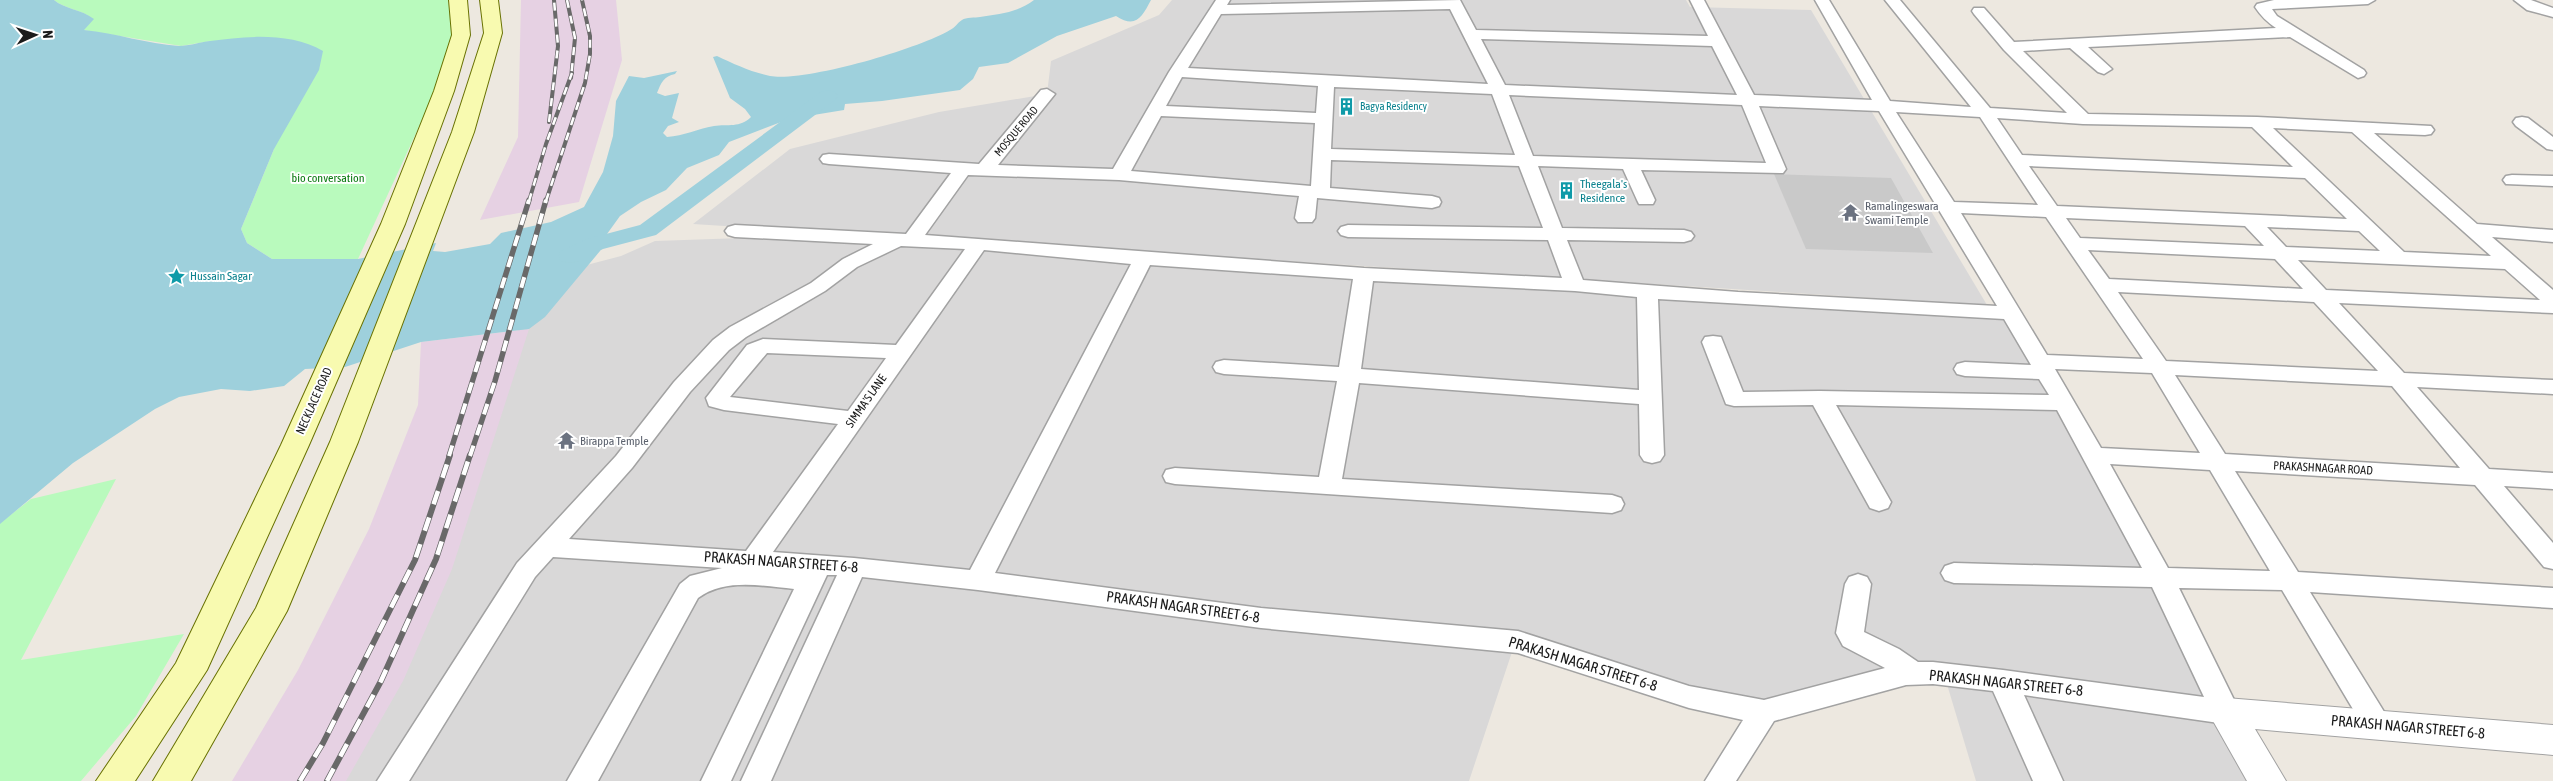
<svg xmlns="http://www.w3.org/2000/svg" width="2553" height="781" viewBox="0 0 2553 781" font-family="'Asap Condensed',sans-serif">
<rect width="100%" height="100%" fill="#ede8e0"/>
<path fill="#d9d8d8" d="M 1172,0 L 1686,0 L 1690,7 L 1811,10 L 1987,305 L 693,224 L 790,149 L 939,112 L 1047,94 L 1051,61 L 1159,15 Z
M 768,237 L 865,241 L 2010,318 L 2259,781 L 1976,781 L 1946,681 L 1752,705 L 1513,649 L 1469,781 L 323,781 L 541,277 L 621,256 L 655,241 Z"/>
<path fill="#e6d1e3" d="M 521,0 L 616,0 L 622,60 L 579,202 L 480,220 L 518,137 Z
M 529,329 L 452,569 L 403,681 L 346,781 L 232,781 L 298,670 L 369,529 L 418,405 L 421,342 Z"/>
<path fill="#c9c9c9" d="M 1774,174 L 1891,178 L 1933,253 L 1806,249 Z"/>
<path fill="#b9fabd" d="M 54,0 L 448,0 L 455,32 L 435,92 L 358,259 L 272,259 L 247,243 L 241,229 L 274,149 L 211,41 L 181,46 L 83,30 L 93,19 C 81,9 64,9 54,0 Z
M 116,479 L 21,660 L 184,634 L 136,716 L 81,781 L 0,781 L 0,523 L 31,499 Z"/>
<path fill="#9ed0dc" d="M 0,0 L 54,0 C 64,9 81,9 94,19 L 84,30 C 116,33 147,44 179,46 C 189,46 200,42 210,41 C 245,36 291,32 323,51 L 319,70 L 274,149 L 241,229 L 247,243 L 272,259 L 358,259 L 436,243 L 433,251 L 445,252 L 490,244 L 501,233 L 551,222 L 584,207 L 603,172 L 613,136 L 616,101 L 629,76 L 644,78 L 677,71 L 675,74 C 664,76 661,83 657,93 L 665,96 L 679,93 L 672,118 L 679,122 L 668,126 L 663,133 L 667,137 C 684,136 697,129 714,126 C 728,124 740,128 751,117 L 745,109 L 730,98 L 713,57 L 717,56 C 734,64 751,72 770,76 C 806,82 918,49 950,30 C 955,28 957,23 962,20 C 966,17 975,18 980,17 C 999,14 1019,12 1034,0 L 1151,0 C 1142,17 1136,29 1116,16 L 1057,36 L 1008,63 L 979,67 L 973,79 L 960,90 L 882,101 L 845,104 L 844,110 L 789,119 L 729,142 L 719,155 L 687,168 L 666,190 L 641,202 L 620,216 L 607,234 L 600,251 L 545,317 L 529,329 L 421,342 L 345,367 L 305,369 L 284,386 L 250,391 L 221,389 L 179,397 L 155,409 L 73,463 L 0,524 Z"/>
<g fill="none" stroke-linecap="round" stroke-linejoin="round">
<path fill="#9ed0dc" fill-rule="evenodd" d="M 828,90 L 835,92 L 838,96 L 835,100 L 656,235 L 603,249 L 579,261 L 570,263 L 561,261 L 558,256 L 561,251 L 587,239 L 640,225 L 821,92 Z"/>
<defs>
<path id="minor" d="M 1216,0 L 1230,0 L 1227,5 L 1460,0 L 1476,30 L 1708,36 L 1690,0 L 1704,0 L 1754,95 L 1872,100 L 1815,0 L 1829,0 L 1890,101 L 1971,107 L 1885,0 L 1900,0 L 1990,108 L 2067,113 L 2004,50 L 1974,14 L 1972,11 L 1974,8 L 1984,8 L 2014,42 L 2276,28 C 2267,22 2261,16 2255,7 L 2257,4 L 2274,0 L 2375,0 L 2368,4 L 2272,9 L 2277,16 L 2364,70 L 2366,73 L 2364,76 L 2358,78 L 2290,37 L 2088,47 L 2112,69 L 2104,74 L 2098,72 L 2070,48 L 2023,51 L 2088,114 L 2257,117 L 2431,126 L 2434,130 L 2431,134 L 2425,135 L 2374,133 L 2477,224 L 2553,230 L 2553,242 L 2492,237 L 2553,290 L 2553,313 L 2339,303 L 2404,373 L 2553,380 L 2553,394 L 2417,387 L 2489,469 L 2553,473 L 2553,489 L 2504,486 L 2553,543 L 2553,569 L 2544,567 L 2475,485 L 2235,471 L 2298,572 L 2553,588 L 2553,608 L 2310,592 L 2391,723 L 2386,731 L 2376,735 L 2366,731 L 2282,590 L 2179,588 L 2240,712 L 2236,720 L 2226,724 L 2024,695 L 2063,781 L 2033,781 L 1993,691 L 1933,684 L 1906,685 L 1774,721 L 1736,781 L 1705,781 L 1743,720 L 1689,708 L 1518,653 L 1261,628 L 978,590 L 862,577 L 771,781 L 741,781 L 837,575 L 827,575 L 731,781 L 701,781 L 794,589 C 763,586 725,578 698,598 L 598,781 L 567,781 L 680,584 L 690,576 L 722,568 L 553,557 L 535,577 L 409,781 L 377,781 L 517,563 L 616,456 L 674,382 L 713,340 L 730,327 L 811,283 L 843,259 L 873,244 L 735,237 L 728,235 L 725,231 L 728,227 L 735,225 L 906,234 L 951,173 L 829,164 L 823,163 L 820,159 L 823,155 L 829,154 L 979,164 L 1041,90 L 1047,89 L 1055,94 L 998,165 L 1113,169 L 1169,72 ZM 1450,9 L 1488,84 L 1188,68 L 1221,14 ZM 1481,39 L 1712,46 L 1737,95 L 1505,85 ZM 1182,77 L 1318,86 L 1316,113 L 1166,106 ZM 1334,87 L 1492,94 L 1515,155 L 1331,149 ZM 1509,95 L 1742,105 L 1766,163 L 1533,156 ZM 1759,106 L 1879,111 L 1997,306 L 1738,292 L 1583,280 L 1567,240 L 1684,242 L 1691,240 L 1694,236 L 1691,232 L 1684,230 L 1562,228 L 1538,166 L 1623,169 L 1637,200 L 1639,204 L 1653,204 L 1655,200 L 1641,170 L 1783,173 L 1786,169 ZM 1896,112 L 1980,117 L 2038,205 L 1954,202 ZM 1161,116 L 1315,123 L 1311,186 L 1131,171 ZM 1997,118 L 2083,124 L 2252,127 L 2293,167 L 2022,155 ZM 2273,128 L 2352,132 L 2491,256 L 2404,252 ZM 1331,160 L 1519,166 L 1543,228 L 1348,225 L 1341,227 L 1338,231 L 1341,235 L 1348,237 L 1548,240 L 1562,278 L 1364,268 L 925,235 L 968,175 L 1119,180 L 1299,196 L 1295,218 L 1298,222 L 1312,222 L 1315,218 L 1317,198 L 1432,208 L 1439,206 L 1441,202 L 1439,198 L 1432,196 L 1330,188 ZM 2029,166 L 2305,178 L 2347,219 L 2057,206 ZM 1961,213 L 2046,217 L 2143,359 L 2047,355 ZM 2066,218 L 2245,226 L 2264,246 L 2080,238 ZM 2267,227 L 2359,231 L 2380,251 L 2286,247 ZM 901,246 L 965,249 L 896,345 L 763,339 L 747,345 L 706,398 L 709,406 L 724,410 L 838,424 L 746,551 L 569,539 L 632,468 L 690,392 L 729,350 L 746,337 L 825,291 L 857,267 ZM 984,250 L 1131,264 L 970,570 L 854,558 L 773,552 ZM 2088,250 L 2275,259 L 2303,289 L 2109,279 ZM 2298,260 L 2505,269 L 2540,300 L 2326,290 ZM 1150,265 L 1353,279 L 1339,367 L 1224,360 L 1216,362 L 1213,367 L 1216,372 L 1224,374 L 1337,381 L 1319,477 L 1175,468 L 1166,470 L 1163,476 L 1166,482 L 1175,484 L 1612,513 L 1621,510 L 1624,504 L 1621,498 L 1612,495 L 1342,479 L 1359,383 L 1639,404 L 1640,455 L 1644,461 L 1652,463 L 1660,461 L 1664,455 L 1658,299 L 2004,319 L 2031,365 L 1965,362 L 1957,364 L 1954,369 L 1957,374 L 1965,376 L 2039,379 L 2049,395 L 1820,391 L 1743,392 L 1721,337 L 1713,336 L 1705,337 L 1702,342 L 1726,404 L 1734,406 L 1813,405 L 1870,508 L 1879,511 L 1888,508 L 1891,502 L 1836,405 L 2057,410 L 2142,568 L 1954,563 L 1945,566 L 1941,573 L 1945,580 L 1954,583 L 2152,587 L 2204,697 L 2003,670 L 1933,662 L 1918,662 L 1899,649 L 1864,632 L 1871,584 L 1867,577 L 1858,574 L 1849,577 L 1845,584 L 1836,633 L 1843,646 L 1885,668 L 1764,700 L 1689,686 L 1518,631 L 1261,608 L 995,573 ZM 1373,281 L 1575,291 L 1637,297 L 1639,390 L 1361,369 ZM 2118,292 L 2314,302 L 2378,371 L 2166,361 ZM 767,353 L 886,358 L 848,411 L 730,397 ZM 2055,369 L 2152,373 L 2200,453 L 2101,448 ZM 2175,375 L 2392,386 L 2460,468 L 2225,454 ZM 2110,464 L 2210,470 L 2270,571 L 2168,568 Z
M 2514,0 L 2531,0 L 2553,8 L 2553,17 L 2527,10 Z
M 2522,117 L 2528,118 L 2553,137 L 2553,150 L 2547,149 L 2516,126 L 2513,122 L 2516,118 Z
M 2512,175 L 2553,176 L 2553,186 L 2506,184 L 2503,180 L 2506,176 Z"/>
<path id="tertiary" d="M 2226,698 L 2553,725 L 2553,755 L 2255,729 L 2286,781 L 2247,781 L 2208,712 L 2213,702 Z"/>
<path id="secondary" d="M 449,0 L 467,0 L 470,35 L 454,91 L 405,224 L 309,445 L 207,670 L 135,781 L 96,781 L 176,663 L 281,445 L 381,224 L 434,91 L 452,35 Z
M 480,0 L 498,0 L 502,33 L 474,132 L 358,442 L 287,611 L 191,781 L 153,781 L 256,608 L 330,442 L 452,132 L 484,33 Z"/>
</defs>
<use href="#minor" stroke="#a2a2a2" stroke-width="3"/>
<use href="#tertiary" stroke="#a2a2a2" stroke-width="2"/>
<use href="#secondary" stroke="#687102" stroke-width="2"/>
<use href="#minor" fill="#fff" fill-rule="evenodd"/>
<use href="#tertiary" fill="#fff" fill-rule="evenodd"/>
<use href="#secondary" fill="#f8fab0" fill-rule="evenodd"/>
<defs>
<path id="rail-far2" d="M 567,0 L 575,38 L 571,78
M 549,122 L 558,46 L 554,0
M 529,201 L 546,144 L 572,73
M 546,201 L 585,83 L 590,54 L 590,36 L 582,0"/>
<path id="rail-far1" d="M 449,456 L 529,200
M 470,456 L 495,381 L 546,200"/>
<path id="rail" d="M 300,781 L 323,743 L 415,560 L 450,455
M 327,781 L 381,681 L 436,559 L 470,455"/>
</defs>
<use href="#rail-far2" stroke="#696969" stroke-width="4"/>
<use href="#rail-far1" stroke="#696969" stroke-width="5.5"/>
<use href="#rail" stroke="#696969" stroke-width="6"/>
<use href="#rail-far2" stroke="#fff" stroke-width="2.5" stroke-dasharray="8" stroke-linecap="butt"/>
<use href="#rail-far1" stroke="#fff" stroke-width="4" stroke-dasharray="11" stroke-linecap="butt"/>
<use href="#rail" stroke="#fff" stroke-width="4.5" stroke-dasharray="14" stroke-linecap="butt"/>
</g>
<defs>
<symbol id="building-bare" viewBox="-9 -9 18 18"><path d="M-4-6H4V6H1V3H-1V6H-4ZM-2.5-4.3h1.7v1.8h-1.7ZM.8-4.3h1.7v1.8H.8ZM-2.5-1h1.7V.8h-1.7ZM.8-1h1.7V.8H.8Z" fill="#0f9aa8" stroke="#fff" stroke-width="2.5" paint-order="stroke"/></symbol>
<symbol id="temple-bare" viewBox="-9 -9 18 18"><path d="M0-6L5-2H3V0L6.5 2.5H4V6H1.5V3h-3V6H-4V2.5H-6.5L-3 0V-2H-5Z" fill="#6b7280" stroke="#fff" stroke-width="2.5" paint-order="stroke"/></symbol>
<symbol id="sight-bare" viewBox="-9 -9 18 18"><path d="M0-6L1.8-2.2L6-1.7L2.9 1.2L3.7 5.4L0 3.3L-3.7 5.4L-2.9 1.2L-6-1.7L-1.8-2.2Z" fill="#0f9aa8" stroke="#fff" stroke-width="2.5" paint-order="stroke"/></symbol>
</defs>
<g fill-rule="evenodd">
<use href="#building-bare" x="1334" y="94" width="25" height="25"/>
<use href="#building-bare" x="1554" y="178" width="25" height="25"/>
<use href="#temple-bare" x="1838" y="200" width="25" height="25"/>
<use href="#sight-bare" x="164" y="264" width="25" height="25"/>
<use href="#temple-bare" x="554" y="428" width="25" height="25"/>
</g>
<g text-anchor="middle" stroke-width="4" stroke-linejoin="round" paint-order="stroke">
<g font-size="11" fill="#0d838f" stroke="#fff" text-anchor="start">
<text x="1360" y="110">Bagya Residency</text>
</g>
<g font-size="11" fill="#1b1b1b" stroke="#fff">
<text transform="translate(1016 131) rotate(-50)" y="4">MOSQUE ROAD</text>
</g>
<g font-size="12" fill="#08790f" stroke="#fff">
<text x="328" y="182">bio conversation</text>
</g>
<g font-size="12" fill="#0d838f" stroke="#fff" text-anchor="start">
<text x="1580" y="188">Theegala's<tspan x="1580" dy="14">Residence</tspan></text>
<text x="190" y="280">Hussain Sagar</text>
</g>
<g font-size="12" fill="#5b616d" stroke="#fff" text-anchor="start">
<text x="1865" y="210">Ramalingeswara<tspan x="1865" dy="14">Swami Temple</tspan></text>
<text x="580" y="445">Birappa Temple</text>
</g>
<g font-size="12" fill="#1b1b1b" stroke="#fff">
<text transform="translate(314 401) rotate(-66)" y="4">NECKLACE ROAD</text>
<text transform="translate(866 401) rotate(-55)" y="4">SIMMA'S LANE</text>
<text transform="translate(2323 468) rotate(3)" y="4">PRAKASHNAGAR ROAD</text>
</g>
<g font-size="15" fill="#1b1b1b" stroke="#fff">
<text transform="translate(781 562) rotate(4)" y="5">PRAKASH NAGAR STREET 6-8</text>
<text transform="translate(1183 607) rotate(8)" y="5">PRAKASH NAGAR STREET 6-8</text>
<text transform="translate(1583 664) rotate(17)" y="5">PRAKASH NAGAR STREET 6-8</text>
<text transform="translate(2006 683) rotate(6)" y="5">PRAKASH NAGAR STREET 6-8</text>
<text transform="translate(2408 727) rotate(5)" y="5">PRAKASH NAGAR STREET 6-8</text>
</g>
</g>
<g transform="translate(35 35) rotate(87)" stroke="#ffffff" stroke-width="4" paint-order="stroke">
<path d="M0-4L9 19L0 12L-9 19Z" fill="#1b1b1b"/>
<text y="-8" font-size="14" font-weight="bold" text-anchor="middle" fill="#1b1b1b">N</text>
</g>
</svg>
